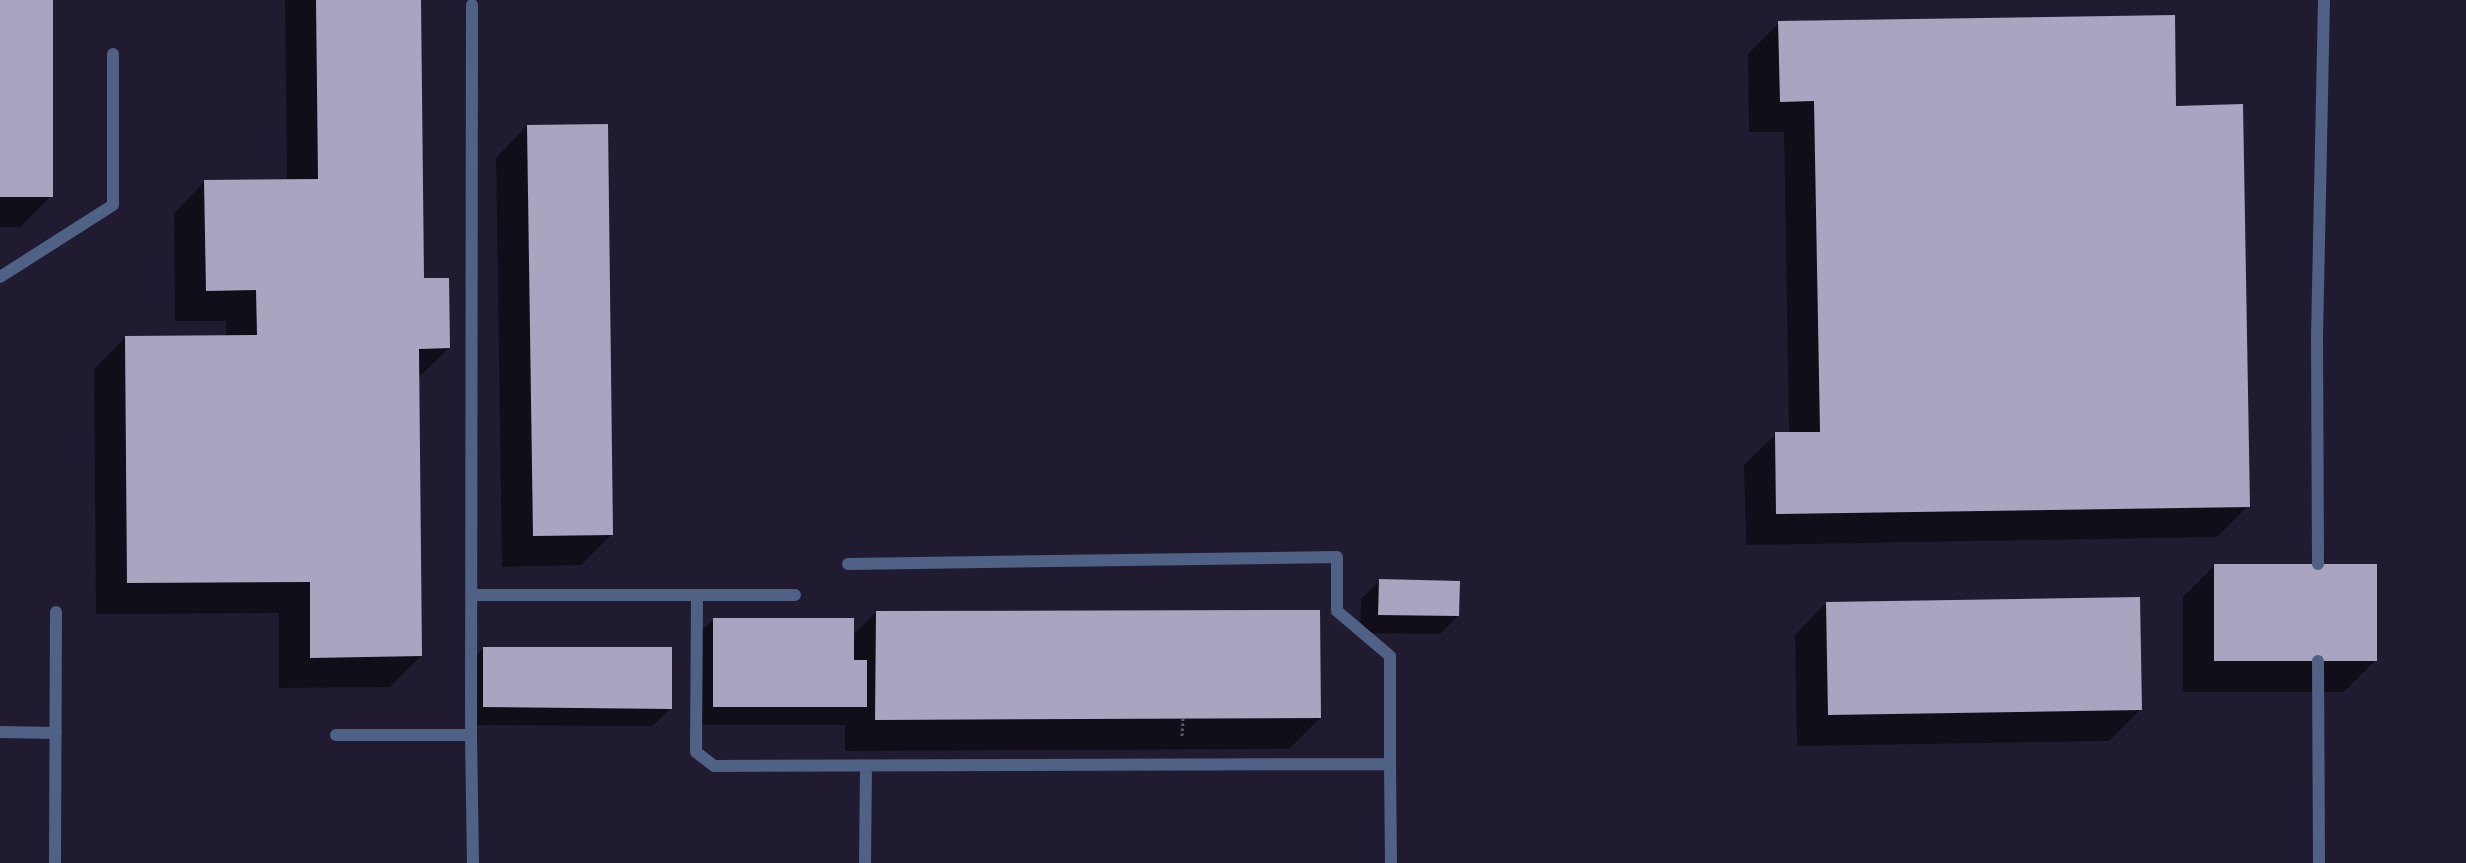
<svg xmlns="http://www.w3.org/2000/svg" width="2466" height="863" viewBox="0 0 2466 863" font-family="'PT Sans',sans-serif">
<rect width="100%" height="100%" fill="#211b32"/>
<path fill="#0007" d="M 0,0 L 51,0 L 51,196 L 20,227 L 0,227 Z
M 285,0 L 420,0 L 423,279 L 449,348 L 418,378 L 421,656 L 390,687 L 279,688 L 279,613 L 96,614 L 94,369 L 125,337 L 226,336 L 226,321 L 175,321 L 174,213 L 205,181 L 287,181 Z
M 1779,23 L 2175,107 L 2248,506 L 2217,537 L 1746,545 L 1744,465 L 1776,434 L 1789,433 L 1784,132 L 1749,132 L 1748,54 Z
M 527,126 L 612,534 L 581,565 L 502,567 L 496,158 Z
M 2214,566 L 2375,661 L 2344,692 L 2183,692 L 2183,597 Z
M 1379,581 L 1458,616 L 1440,634 L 1360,633 L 1361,599 Z
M 1826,603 L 2141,709 L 2109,741 L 1797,746 L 1795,635 Z
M 876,612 L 1320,718 L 1289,749 L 845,751 L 845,725 L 695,725 L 695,637 L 714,619 L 852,636 Z
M 484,648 L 671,708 L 652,726 L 465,725 L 465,666 Z"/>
<path fill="#aaa4c1" d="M 0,0 L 53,0 L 53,197 L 0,197 Z
M 316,0 L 421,0 L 424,278 L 449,278 L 450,348 L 419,349 L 422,656 L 310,658 L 310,582 L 127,583 L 125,336 L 257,335 L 256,290 L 206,291 L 204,180 L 318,179 Z
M 2175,15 L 2176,106 L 2243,104 L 2250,507 L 1776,514 L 1775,432 L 1820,432 L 1814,101 L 1780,102 L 1778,21 Z
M 608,124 L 613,535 L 533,536 L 527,125 Z
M 2214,564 L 2377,564 L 2377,661 L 2214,661 Z
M 1379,579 L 1460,581 L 1459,616 L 1378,615 Z
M 2140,597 L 2142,710 L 1828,715 L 1826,602 Z
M 1320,610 L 1321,718 L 875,720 L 876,611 Z
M 713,618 L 854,618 L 854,660 L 867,660 L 867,707 L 713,707 Z
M 483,647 L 672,647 L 672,709 L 483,707 Z"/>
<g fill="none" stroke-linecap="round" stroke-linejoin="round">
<path stroke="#5c576b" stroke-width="3" stroke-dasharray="2.5 2.5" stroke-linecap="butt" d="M 1182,736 L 1183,719"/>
<path stroke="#4f6184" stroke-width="12" d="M 472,5 L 471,735 L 473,863
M 0,277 L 113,205 L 113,54
M 848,564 L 1337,557 L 1337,611 L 1390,656 L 1390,764
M 2318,564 L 2317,337 L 2324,0
M 471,595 L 795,595
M 697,595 L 696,752 L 714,766 L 1390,764 L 1391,863
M 2318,661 L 2319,863
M 0,732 L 56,733
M 336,735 L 471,735
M 55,863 L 56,612
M 865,863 L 866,766"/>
</g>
</svg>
